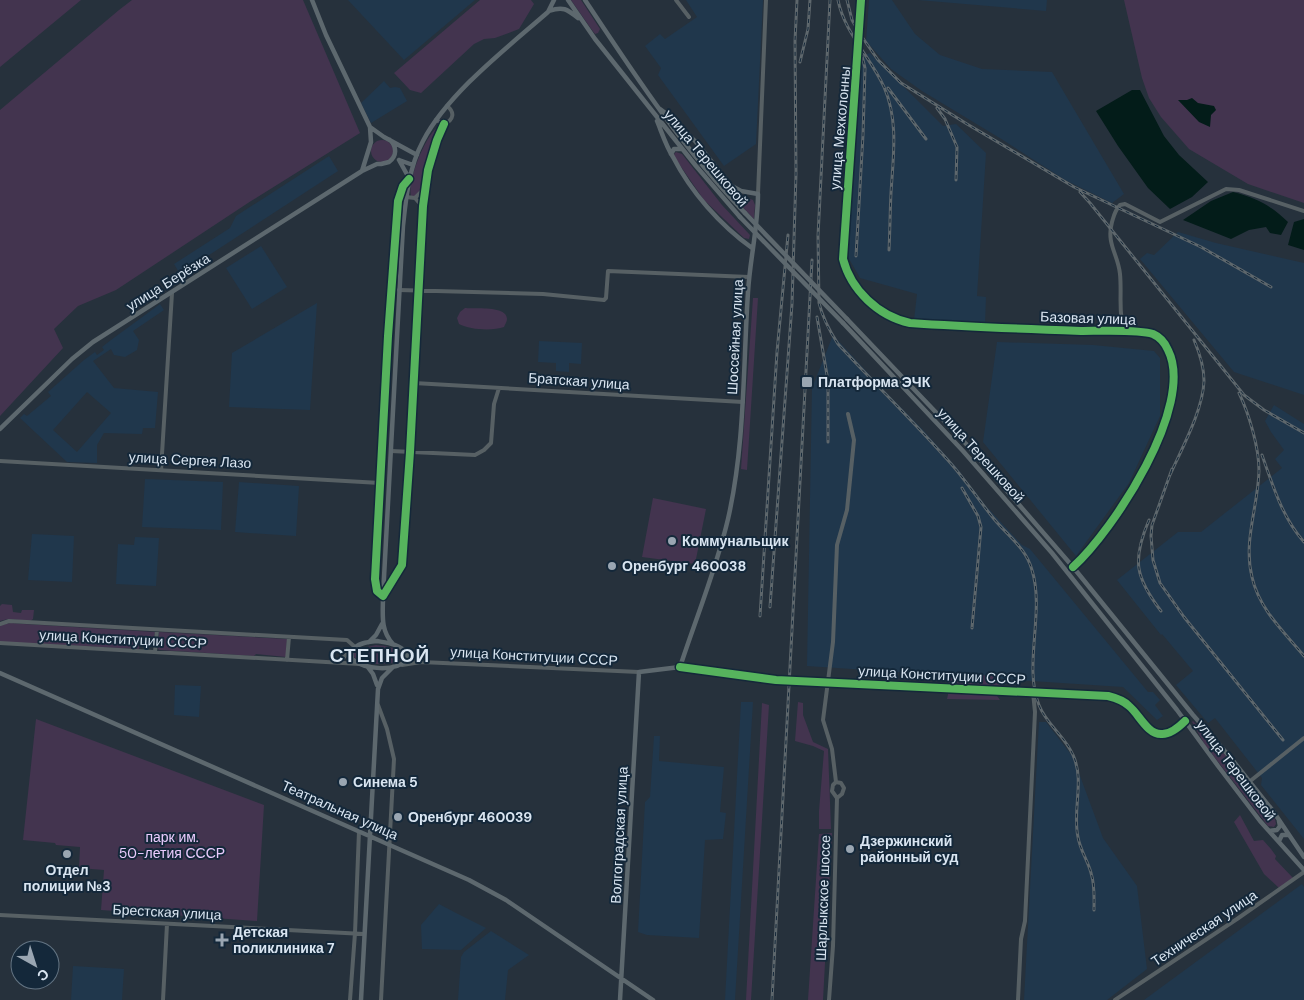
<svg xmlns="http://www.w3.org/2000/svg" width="1304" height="1000" viewBox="0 0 1304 1000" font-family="'DM Sans',sans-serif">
<rect width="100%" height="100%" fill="#26313c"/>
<path fill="#20374c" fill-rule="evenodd" d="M 348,0 L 475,0 L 404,60 Z
M 686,0 L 763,0 L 756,144 L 724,166 L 658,75 L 661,68 L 645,46 L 660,34 L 665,39 L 697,17 Z
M 869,0 L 892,0 L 915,34 L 940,55 L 982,69 L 1052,72 L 1124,194 L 1112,203 L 1065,180 L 1003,140 L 922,91 L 891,69 L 866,41 Z
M 918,0 L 1047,0 L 1046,11 Z
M 870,53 L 943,126 L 956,124 L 986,153 L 977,296 L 986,297 L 985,324 L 914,320 L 917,294 L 860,278 L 848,257 L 861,56 Z
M 384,81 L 390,88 L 395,87 L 400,88 L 407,101 L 371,123 L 361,103 Z
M 329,156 L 338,171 L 180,274 L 174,264 L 230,228 L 236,216 Z
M 1178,232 L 1216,243 L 1304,263 L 1304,395 L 1234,372 L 1140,259 L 1147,253 L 1154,255 Z
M 261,246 L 287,287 L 252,309 L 226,268 Z
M 317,303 L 310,410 L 229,407 L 232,353 Z
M 160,304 L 164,310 L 133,331 L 139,340 L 137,350 L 125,357 L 114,355 L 111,349 L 93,361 L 114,388 L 158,392 L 155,428 L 143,428 L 142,434 L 104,433 L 97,445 L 97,463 L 67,462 L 20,418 L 24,414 L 27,416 L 51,396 L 48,392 L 84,360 L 95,352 L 97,355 L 104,350 L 102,347 L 111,340 ZM 87,392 L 111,413 L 77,452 L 53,430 Z
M 833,335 L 878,384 L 924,431 L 957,468 L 986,506 L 1022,545 L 1030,549 L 1148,692 L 1153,692 L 1160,700 L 1155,705 L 1163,716 L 1157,720 L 1123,687 L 807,666 L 812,388 Z
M 539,341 L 582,343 L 581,364 L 569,363 L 569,372 L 556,371 L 556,363 L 538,362 Z
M 997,342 L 1093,345 L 1154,351 L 1160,358 L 1160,416 L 1129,483 L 1076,556 L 983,442 Z
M 1274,405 L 1304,424 L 1304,839 L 1261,785 L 1262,778 L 1215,718 L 1208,723 L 1176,685 L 1193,671 L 1162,634 L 1161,635 L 1117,580 L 1178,532 L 1201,532 L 1282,468 L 1275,459 L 1284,450 L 1271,432 L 1265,421 Z
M 145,479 L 223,482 L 221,530 L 142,527 Z
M 239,482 L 299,486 L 296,536 L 235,532 Z
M 32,534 L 74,536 L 72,582 L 28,580 Z
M 135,537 L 159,538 L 156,586 L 116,584 L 118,544 L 134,545 Z
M 175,685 L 201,686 L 199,717 L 174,715 Z
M 741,702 L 753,702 L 735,1000 L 725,1000 Z
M 1039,722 L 1046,722 L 1073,757 L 1103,838 L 1137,886 L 1147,969 L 1107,1000 L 1024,1000 Z
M 654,736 L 660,736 L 659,761 L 724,767 L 720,812 L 726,813 L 723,839 L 705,840 L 699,938 L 647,935 L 638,932 L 645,802 L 650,797 Z
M 1302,884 L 1304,887 L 1304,1000 L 1144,1000 Z
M 439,904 L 456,913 L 486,928 L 461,950 L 422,949 L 421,925 Z
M 491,931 L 529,955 L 508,970 L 505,1000 L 458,1000 L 461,957 L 464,952 Z
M 73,966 L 124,969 L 122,1000 L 71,1000 Z"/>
<path fill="#43344f" d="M 0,0 L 81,0 L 0,67 Z
M 132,0 L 303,0 L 360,133 L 251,201 L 116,290 L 78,306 L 54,329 L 63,348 L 0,416 L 0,110 L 119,10 Z
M 480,0 L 531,0 L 534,4 L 519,29 L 495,38 L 484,39 L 474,44 L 421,93 L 410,90 L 394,73 Z
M 571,0 L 581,0 L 600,29 L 598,33 L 595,34 L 592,30 Z
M 1124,0 L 1304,0 L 1304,203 L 1248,184 L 1189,149 L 1161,117 L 1149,98 L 1142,78 Z
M 440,125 L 441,126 L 427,162 L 423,188 L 415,197 L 411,196 C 407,181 426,133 440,125 Z
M371 151a11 11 0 1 1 22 0a11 11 0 1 1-22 0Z
M 694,146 L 728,187 L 740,195 L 753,200 L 755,205 L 754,219 L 717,180 L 693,149 L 692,148 Z
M 676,152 L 682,154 L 722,205 L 750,235 L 749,239 L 744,238 L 704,200 L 675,158 L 674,154 Z
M 753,298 L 758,298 L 747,470 L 741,469 Z
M 465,308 C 474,309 507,305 507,319 C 507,322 505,324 504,327 C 493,331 470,330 459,324 L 457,318 L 460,312 Z
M 653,498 L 706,509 L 695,564 L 642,557 Z
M 2,604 L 12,605 L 13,612 L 21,613 L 22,610 L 34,610 L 33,619 L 30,621 L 8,619 L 0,621 L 0,606 Z
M 11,623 L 24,624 L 155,632 L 154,637 L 140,636 L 139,649 L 0,642 L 0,625 Z
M 159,632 L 287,639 L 286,657 L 256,654 L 254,656 L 160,650 L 158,649 Z
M 376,645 C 386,646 396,647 403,655 L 402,659 C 388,667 367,665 353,657 L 352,653 L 354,650 Z
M 949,674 L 1000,676 L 1000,687 L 950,684 L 948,682 Z
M 949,690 L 995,693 L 1000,700 L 947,699 Z
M 798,702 L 803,703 L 803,715 L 813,742 L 828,749 L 831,829 L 819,829 L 819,811 L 824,751 L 813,746 L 795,741 Z
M 762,703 L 769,705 L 751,1000 L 746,1000 Z
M 36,719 L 264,805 L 257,921 L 101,910 L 104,870 L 79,868 L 80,847 L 56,845 L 55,843 L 23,840 Z
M 1193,721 L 1228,758 L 1275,819 L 1276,824 L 1274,827 L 1268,826 L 1205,745 L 1192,722 Z
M 1240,815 L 1254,841 L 1263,840 L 1271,849 L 1276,856 L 1275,859 L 1293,878 L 1279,888 L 1264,874 L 1234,822 Z
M 832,833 L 823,1000 L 808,1000 L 819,834 Z"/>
<path fill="#031c19" d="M 1132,90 L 1140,90 L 1164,136 L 1179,155 L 1208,182 L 1192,197 L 1170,209 L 1148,188 L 1118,146 L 1096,111 Z
M 1192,98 L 1198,103 L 1214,106 L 1216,110 L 1211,115 L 1210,127 L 1199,122 L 1178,100 L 1187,100 Z
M 1233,192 C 1257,198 1270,205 1288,222 L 1281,235 L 1270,233 L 1266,227 L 1249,230 L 1231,239 L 1183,220 L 1211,201 Z
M 1304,219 L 1304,250 L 1288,245 L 1294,222 Z"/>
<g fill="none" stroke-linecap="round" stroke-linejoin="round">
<path stroke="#576064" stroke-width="4" d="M 676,0 L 689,17
M 861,0 L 843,259 C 851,290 878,316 910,323 C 967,327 1024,329 1081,331 C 1098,331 1139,329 1153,334 C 1160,337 1165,343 1168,350 C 1196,405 1113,531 1073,567
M 436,120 L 444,124 C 454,120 455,112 447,106
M 409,179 L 403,186 L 398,201 L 388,336 L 375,579 L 377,591 L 383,596 L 402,565 L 410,452 L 423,206 L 428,170 L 437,140 L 444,124
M 758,194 L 766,0
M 406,197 L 415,198 L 422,206
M 415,198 L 425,188
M 399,290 L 543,294 L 604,300 L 606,298 L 608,271 L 749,277
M 1124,332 C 1118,313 1122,294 1120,274 C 1118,254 1106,244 1112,222 C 1114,215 1115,210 1120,205 L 1125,204 L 1160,222 L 1226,189 L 1239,190 L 1304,211
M 414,383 L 743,402
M 391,451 L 475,455 L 484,450 L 491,443 L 494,404 L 499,388
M 0,461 L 380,483
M 161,470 L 172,293
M 0,624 L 9,621 L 347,640 L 355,647
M 0,643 L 360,664
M 155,652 L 157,630
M 407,653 L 419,661
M 287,660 L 289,637
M 337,662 L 341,660 L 352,649
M 402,665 L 421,662 L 639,672
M 680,667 L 776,680
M 819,682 L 1108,696 C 1116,698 1123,700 1129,706 C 1139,714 1147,734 1161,734 C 1170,735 1179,727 1185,721
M 378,705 L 387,729 L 394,759 L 381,1000
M 836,782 L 832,749 L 823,720 L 833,642 L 837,545 L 847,510 L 854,440 L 848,414
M 836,782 L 841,783 L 844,788 L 842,794 L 837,798 L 832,791 L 833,785 Z
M 1249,782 L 1304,738
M 0,915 L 364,934
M 163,1000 L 167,924
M 350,1000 L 355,933 L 359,831
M 829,1000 L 833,946 L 837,798
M 1018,1000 L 1021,939 L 1025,921 L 1035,712 L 1033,692
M 1115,1000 L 1237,919 L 1304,872"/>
<path stroke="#5d686e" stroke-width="4.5" d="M 312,0 L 326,35 L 370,127 L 371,142 L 362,171
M 568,0 L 595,39 L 696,166 L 740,217
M 585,0 C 634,74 683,149 745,213
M 549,11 C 563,6 567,9 578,18
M 657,121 C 662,133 666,146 673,157 C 691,192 720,225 752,248
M 370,127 L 384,137 L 417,155
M 671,154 L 674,149 L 682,149
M 399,160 L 409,178
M 399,160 L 413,165
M 847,319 L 969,447 L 1073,567 L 1193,715 L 1230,757 L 1273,811 L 1304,857
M 843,323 L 963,451 L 1052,553 L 1177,710 L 1218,766 L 1260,821 L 1304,870
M 0,429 L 72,359 L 93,342 L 362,171 L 377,164 L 381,164 L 389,162 C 397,156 397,147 390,140
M 377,641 C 388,643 399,644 407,653 L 407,660 C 395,672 365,670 352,659 L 351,652 C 357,643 367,642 377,641 Z
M 369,642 L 376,635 L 382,624
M 393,644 C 380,630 383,614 383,596 L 403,226 C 406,197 409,167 423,141 C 448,93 508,47 548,12 L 554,0
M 367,666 L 373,674 L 377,685
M 0,673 L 469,880 L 506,900 L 653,1000
M 1269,831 L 1277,830 L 1280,826 L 1279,821
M 1279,841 L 1282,835 L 1289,835
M 361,1000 L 378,689 L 382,678 L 393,667
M 620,1000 L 639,672 L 680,667 C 696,618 716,570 728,519 C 745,445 743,368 748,292 C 750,259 758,227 758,194 L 741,191 L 730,185 L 696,142 L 668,115 L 660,109"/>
<defs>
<path id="rail" d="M 830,0 L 818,236 L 819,303 C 823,319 829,330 838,344 C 873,382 910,418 945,457 C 963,476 977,498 994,519 C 1008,536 1026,548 1032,570 C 1045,612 1023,666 1039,705 C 1046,724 1065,736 1073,755 C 1085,781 1072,810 1078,837 C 1080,850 1088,861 1091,873 C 1095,885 1094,898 1094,910
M 838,0 C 844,32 871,58 884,87 C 899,121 893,158 891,193 C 890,212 890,231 889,250
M 847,0 L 852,20 L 860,34 L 878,60 L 901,83 L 967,124 L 1074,187 L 1201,247 L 1271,287
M 800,62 L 808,29 L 810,0
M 888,88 L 926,139
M 937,108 L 945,119 L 957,147 L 956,180
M 1080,192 L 1090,203 L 1244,395 L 1264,410 L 1304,433
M 856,256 L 863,135 L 865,68 L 862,56
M 817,317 L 828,381 L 828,442
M 1239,393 C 1249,414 1259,447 1259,471 C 1258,507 1243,541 1252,577 C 1259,609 1284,632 1304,656
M 1262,455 C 1273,486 1282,517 1304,542
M 1172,469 L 1152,525 L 1151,536 L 1153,560 L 1160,583 L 1184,617 L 1283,740
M 1170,475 C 1182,448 1203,410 1204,381 C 1204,366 1200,354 1194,340
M 962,488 L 978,516 L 981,527 L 972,628
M 1149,520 C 1132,560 1135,577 1161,611
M 770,607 L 792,304 L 796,174 L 795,41 L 797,0
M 760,616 L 777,352 L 788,235
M 772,1000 L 812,260"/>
</defs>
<use href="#rail" stroke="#5e676c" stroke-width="3"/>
<use href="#rail" stroke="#14283a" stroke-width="1" stroke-dasharray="4" stroke-linecap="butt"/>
<path stroke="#576064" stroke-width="4" d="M 776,680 L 819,682"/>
<path stroke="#5d686e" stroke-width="4.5" d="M 745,213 L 847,319
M 740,217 L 843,323"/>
<defs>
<path id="cycleway" d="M 861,0 L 843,259 C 851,290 878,316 910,323 C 967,327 1024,329 1081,331 C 1098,331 1139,329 1153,334 C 1160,337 1165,343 1168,350 C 1196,405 1113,531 1073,567
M 409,179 L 403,186 L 398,201 L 388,336 L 375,579 L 377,591 L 383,596 L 402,565 L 410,452 L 423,206 L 428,170 L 437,140 L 444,124
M 680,667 L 776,680 L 1108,696 C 1116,698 1123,700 1129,706 C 1139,714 1147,734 1161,734 C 1170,735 1179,727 1185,721"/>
</defs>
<use href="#cycleway" stroke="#14283a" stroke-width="11"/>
<use href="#cycleway" stroke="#56b35d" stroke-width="8"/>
</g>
<g fill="#9aa6b2" stroke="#14283a" stroke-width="2">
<rect x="801" y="376" width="12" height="12" rx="2.5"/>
<circle cx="672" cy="541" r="5"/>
<circle cx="612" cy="566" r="5"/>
<circle cx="343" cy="782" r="5"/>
<circle cx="398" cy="817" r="5"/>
<circle cx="850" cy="849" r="5"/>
<circle cx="67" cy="854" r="5"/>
<path d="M219.5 932.5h5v5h5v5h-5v5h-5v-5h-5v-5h5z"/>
</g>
<g text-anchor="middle" stroke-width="4" stroke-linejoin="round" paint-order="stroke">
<g font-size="14" fill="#d9e5f1" stroke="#14283a">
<text transform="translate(840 128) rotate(-85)" y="5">улица Мехколонны</text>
<text transform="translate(706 158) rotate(50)" y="5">улица Терешковой</text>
<text transform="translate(168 282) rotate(-32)" y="5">улица Берёзка</text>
<text transform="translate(1088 318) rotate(2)" y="5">Базовая улица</text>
<text transform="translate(735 337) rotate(-87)" y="5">Шоссейная улица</text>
<text transform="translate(579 381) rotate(4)" y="5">Братская улица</text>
<text transform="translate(981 455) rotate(48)" y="5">улица Терешковой</text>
<text transform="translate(190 460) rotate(3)" y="5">улица Сергея Лазо</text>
<text transform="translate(123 639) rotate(3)" y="5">улица Конституции СССР</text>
<text transform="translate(534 656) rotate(3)" y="5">улица Конституции СССР</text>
<text transform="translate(942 675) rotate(3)" y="5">улица Конституции СССР</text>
<text transform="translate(1236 770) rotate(53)" y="5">улица Терешковой</text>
<text transform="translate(340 810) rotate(24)" y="5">Театральная улица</text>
<text transform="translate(619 835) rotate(-87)" y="5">Волгоградская улица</text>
<text transform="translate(823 898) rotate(-88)" y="5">Шарлыкское шоссе</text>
<text transform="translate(167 912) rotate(3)" y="5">Брестская улица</text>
<text transform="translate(1204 928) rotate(-34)" y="5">Техническая улица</text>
</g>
<g font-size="14" font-weight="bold" fill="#d9e5f1" stroke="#14283a" text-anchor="start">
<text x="818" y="387">Платформа ЭЧК</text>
<text x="682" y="546">Коммунальщик</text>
<text x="622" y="571">Оренбург 460038</text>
<text x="353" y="787">Синема 5</text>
<text x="408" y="822">Оренбург 460039</text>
<text x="860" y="846">Дзержинский<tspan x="860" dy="16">районный суд</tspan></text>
<text x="67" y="875" text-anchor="middle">Отдел<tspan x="67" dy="16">полиции №3</tspan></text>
<text x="233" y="937">Детская<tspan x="233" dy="16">поликлиника 7</tspan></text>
</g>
<g font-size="14" fill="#ebccfe" stroke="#14283a">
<text x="172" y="842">парк им.<tspan x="172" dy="16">50-летия СССР</tspan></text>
</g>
<g font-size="19" font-weight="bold" letter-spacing="1" fill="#d9e5f1" stroke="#14283a">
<text x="380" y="662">СТЕПНОЙ</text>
</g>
</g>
<g transform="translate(35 965) rotate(141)"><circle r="24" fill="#14283a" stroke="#637483"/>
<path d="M0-4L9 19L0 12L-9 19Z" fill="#9aa6b2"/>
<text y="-8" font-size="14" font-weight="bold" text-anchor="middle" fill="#d9e5f1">С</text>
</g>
</svg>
